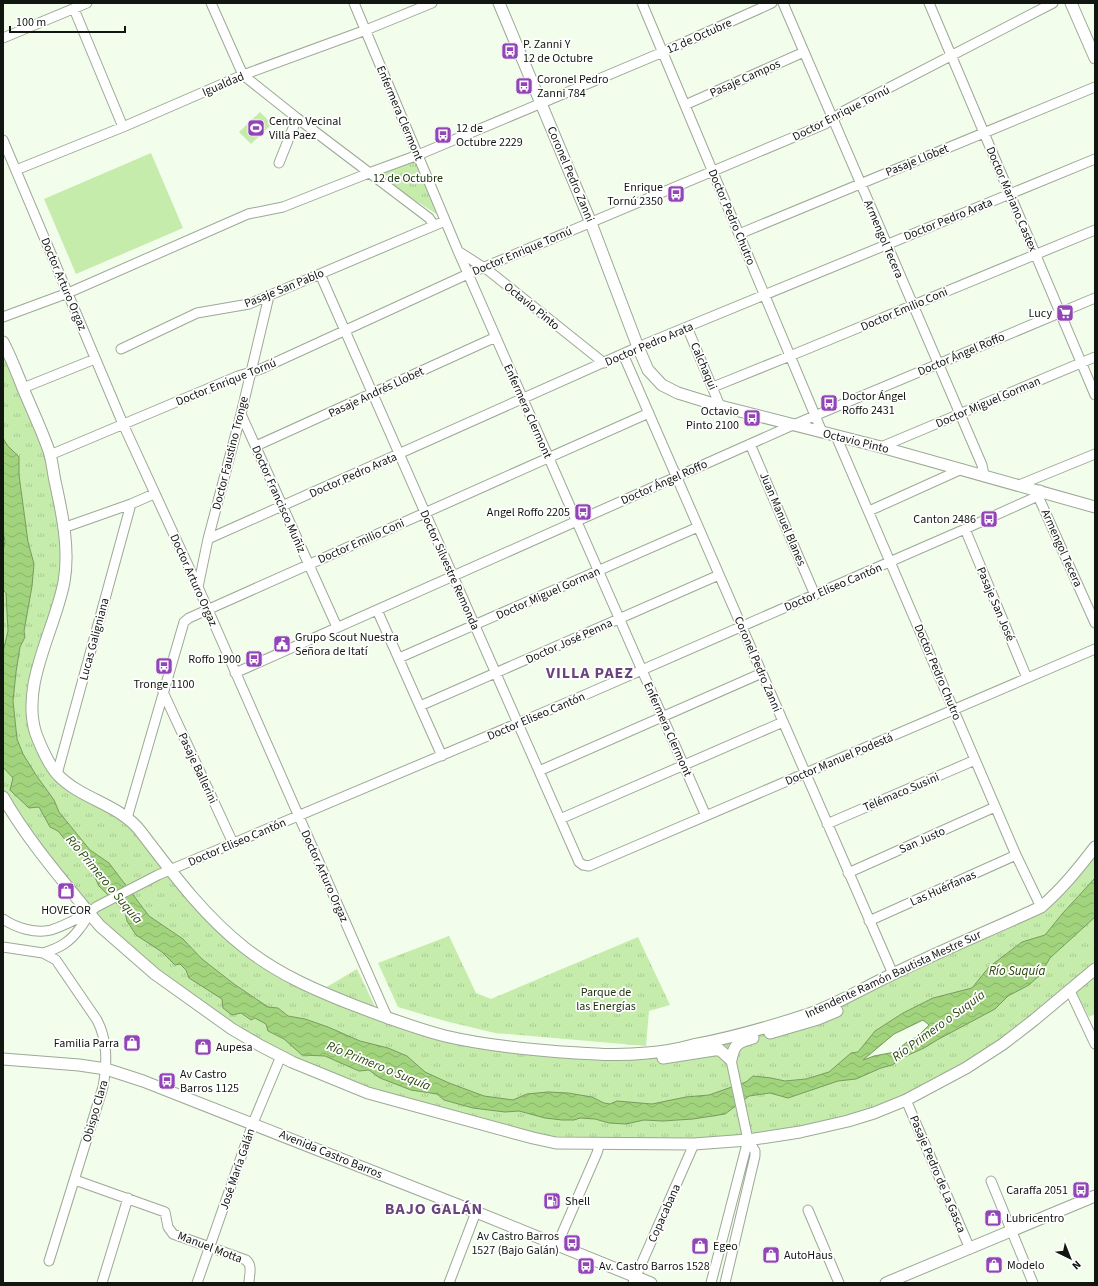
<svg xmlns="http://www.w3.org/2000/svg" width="1098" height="1286" viewBox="0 0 1098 1286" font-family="'Source Sans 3',sans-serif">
<defs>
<pattern id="grass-tufts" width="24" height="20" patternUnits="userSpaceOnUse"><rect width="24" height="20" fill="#c5ecab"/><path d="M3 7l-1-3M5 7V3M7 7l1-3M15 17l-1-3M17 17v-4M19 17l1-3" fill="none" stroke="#a8ca92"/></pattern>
<pattern id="water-waves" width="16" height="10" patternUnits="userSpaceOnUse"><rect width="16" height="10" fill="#a1d47c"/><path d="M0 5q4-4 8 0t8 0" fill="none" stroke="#8ab56a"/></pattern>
</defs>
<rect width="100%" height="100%" fill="#f2fdeb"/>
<path fill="url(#grass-tufts)" d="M 416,158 L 441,217 L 376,175 Z
M 3,342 L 47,446 L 65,569 L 48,635 L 33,718 L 57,774 L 113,809 L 202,909 L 279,971 L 388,1019 L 492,1045 L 650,1053 L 805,1015 L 1041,907 L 1095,847 L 1095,878 L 1062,914 L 1045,935 L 1022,942 L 989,967 L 972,988 L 933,998 L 903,1013 L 875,1031 L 858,1052 L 851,1053 L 829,1072 L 806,1079 L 785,1081 L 771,1078 L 753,1076 L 746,1082 L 709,1095 L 686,1097 L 652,1104 L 617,1101 L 610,1104 L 604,1103 L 592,1097 L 568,1093 L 548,1092 L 527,1094 L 513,1100 L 484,1096 L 449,1083 L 424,1072 L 407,1056 L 388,1048 L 360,1041 L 328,1027 L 305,1019 L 288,1016 L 278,1008 L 268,1007 L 234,984 L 202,959 L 183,939 L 149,916 L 109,863 L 90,850 L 59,812 L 54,800 L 36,775 L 23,754 L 17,740 L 13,701 L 16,672 L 20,647 L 25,637 L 24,631 L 29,603 L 34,564 L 28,542 L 19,475 L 19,457 L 7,445 L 3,438 Z
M 3,590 L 6,593 L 8,631 L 3,652 Z
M 3,767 L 39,807 L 50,826 L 58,831 L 71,847 L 79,852 L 91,869 L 99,886 L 125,912 L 127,921 L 136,935 L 162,952 L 175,965 L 180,964 L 186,970 L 189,978 L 222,999 L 250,1020 L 255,1018 L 266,1024 L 268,1031 L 284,1039 L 302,1055 L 325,1056 L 359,1071 L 369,1070 L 380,1078 L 411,1090 L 437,1094 L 444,1100 L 473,1108 L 505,1112 L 519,1111 L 545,1118 L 562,1120 L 574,1120 L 580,1118 L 595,1119 L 609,1123 L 626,1124 L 644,1120 L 663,1121 L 693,1119 L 725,1114 L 749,1096 L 770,1093 L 788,1098 L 838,1081 L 856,1079 L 881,1068 L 892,1065 L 904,1057 L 924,1048 L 937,1040 L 995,1009 L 1008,996 L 1029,985 L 1040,975 L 1050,958 L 1095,917 L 1095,969 L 1003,1044 L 874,1113 L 748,1140 L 572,1144 L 391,1100 L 245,1038 L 100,926 L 3,797 Z
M 449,936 L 476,993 L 491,999 L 638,937 L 670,1005 L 649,1011 L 646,1046 L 495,1033 L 445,1021 L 398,1007 L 378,963 Z
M 357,969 L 377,1011 L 325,988 Z
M 1095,976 L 1095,1014 L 1089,1017 L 1076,992 Z"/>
<path fill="#c5ecab" d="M 260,112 L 272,124 L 251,144 L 239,132 Z
M 151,153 L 183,228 L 76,274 L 44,199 Z"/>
<path fill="url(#water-waves)" stroke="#769b5c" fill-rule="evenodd" d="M 3,438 L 7,445 L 19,457 L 19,475 L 28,542 L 34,564 L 32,586 L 24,631 L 25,637 L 20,647 L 16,672 L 13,701 L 17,739 L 23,754 L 36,775 L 54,800 L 59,812 L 90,850 L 109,863 L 149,916 L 183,939 L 202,959 L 234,984 L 268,1007 L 278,1008 L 288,1016 L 305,1019 L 328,1027 L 360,1041 L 388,1048 L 407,1056 L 425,1072 L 449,1083 L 484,1096 L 513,1100 L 527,1094 L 548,1092 L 568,1093 L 592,1097 L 604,1103 L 610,1104 L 617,1101 L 652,1104 L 686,1097 L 709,1095 L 746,1082 L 753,1076 L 771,1078 L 785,1081 L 806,1079 L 829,1072 L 851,1053 L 858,1052 L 875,1031 L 903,1013 L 933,998 L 972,988 L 989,967 L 1022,942 L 1045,935 L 1062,914 L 1095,878 L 1095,917 L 1050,958 L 1040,975 L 1029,985 L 1008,996 L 995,1009 L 937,1040 L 924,1048 L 904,1057 L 892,1065 L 881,1068 L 856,1079 L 838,1081 L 788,1098 L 770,1093 L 749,1096 L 725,1114 L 693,1119 L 663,1121 L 644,1120 L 626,1124 L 609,1123 L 595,1119 L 580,1118 L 574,1120 L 562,1120 L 545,1118 L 519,1111 L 505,1112 L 473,1108 L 444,1100 L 437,1094 L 411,1090 L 380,1078 L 369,1070 L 359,1071 L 325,1056 L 302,1055 L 284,1039 L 268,1031 L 266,1024 L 255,1018 L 251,1020 L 241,1013 L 232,1015 L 223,1008 L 222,999 L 189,978 L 186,970 L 180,964 L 175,965 L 162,952 L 136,935 L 127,921 L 125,912 L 99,886 L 91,869 L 79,852 L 71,847 L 58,831 L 50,827 L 39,807 L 29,808 L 10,790 L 13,778 L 3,767 L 3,652 L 8,631 L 6,593 L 3,590 L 3,551 L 5,541 L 3,532 ZM 923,1020 L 929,1025 L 917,1037 L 907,1042 L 895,1052 L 874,1056 L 863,1060 L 894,1034 Z"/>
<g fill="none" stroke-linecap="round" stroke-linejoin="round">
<defs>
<path id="minor" d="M 211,3 L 243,75 L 297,118 L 429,218 L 434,225
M 354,3 L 458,251 L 706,816
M 642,3 L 822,432
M 783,3 L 982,465 L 984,475
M 929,3 L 1095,395
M 74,9 L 123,127
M 3,38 L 87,3
M 685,105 L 804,52
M 3,140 L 123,424 L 198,587 L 388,1019
M 279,163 L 297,118
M 16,170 L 123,127 L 243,75 L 366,30 L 432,3
M 739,234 L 1095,87
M 458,251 L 489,271 L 604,363
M 320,274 L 579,862 L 583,865 L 589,866 L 1095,649
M 3,317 L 68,293 L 248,214 L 283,207 L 369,173 L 418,155 L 663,52 L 772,3
M 687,327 L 720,406
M 121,349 L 197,313 L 249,304 L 445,221
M 623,354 L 893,974
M 713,387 L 790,356 L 1095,230
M 23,388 L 95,359
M 241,414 L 337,627
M 836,436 L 1016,855 L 1041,907
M 750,444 L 815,595
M 256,446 L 496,337
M 881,447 L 1095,357
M 50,455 L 238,376 L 261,369 L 468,274 L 825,124 L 844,111 L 1053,3
M 1019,485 L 1095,454
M 1038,496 L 1095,623
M 869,511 L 962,469
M 63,528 L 131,504 L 154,494
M 965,529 L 1027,678
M 208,539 L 638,347 L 1095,159
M 198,587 L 208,539 L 241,414 L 269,296
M 377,610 L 442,756
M 399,658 L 698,527
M 235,673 L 793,425 L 1095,298
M 163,692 L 233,843
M 420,706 L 719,575
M 539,771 L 762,673
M 57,774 L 131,504
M 127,818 L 184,622 L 189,618 L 649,413
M 560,819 L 783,722
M 827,824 L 975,760
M 848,873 L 995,807
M 3,919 C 16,928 36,934 51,930 C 64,926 76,919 89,913
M 869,921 L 1016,855
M 3,947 L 43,953 L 56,960 L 97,1020 C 108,1041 107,1064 103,1087 L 49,1261
M 43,953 C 60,948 70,942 80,928 C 87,920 87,914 96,907 L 158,875 L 580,697 L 965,529 L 1038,496 L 1040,490
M 1070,991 L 1095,1044
M 906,1100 L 970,1249
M 75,1180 L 165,1212 L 168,1227 L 173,1234 L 246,1260 C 253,1266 249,1275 249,1283
M 991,1181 L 1033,1283
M 808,1210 L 839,1283
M 557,1245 L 597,1153 L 600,1143
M 102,1283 L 128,1198
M 197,1283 L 253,1123 L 281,1056
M 449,1283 L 476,1212
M 633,1283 L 694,1144
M 711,1283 L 748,1140 L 731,1060
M 725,1283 L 755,1156 L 755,1151 L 748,1140"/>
<path id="major" d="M 499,3 L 591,223 L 638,347 L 648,370 L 662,385 L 678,393 L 720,406 L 881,447 L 1095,507
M 1071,3 L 1095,58
M 3,342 C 12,359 18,376 25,393 C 33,412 42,431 49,451 C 52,460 53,471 55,481 C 62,513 70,549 64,582 C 55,630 20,685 36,734 C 41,747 48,764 58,775 C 82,800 120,804 141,832 C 173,874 204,916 245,948 C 280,975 315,990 356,1006 C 385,1017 414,1028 445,1036 C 483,1045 522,1049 561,1052 C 590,1054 618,1056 647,1053 C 662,1052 678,1049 693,1045 C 731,1038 769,1027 806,1015 C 836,1005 863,988 891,975 C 940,951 991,930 1041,907 C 1062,889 1078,869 1095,847
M 3,797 C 27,839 59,876 89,913 L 100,926 L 155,974 L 232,1029 L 261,1046 L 292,1062 L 368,1093 L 533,1138 L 556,1143 L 694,1144 L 748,1140 L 800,1132 L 848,1121 L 874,1113 L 906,1100 L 966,1068 L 1003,1044 L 1034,1020 L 1095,969
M 770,1033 L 818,1019 L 837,1011
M 663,1058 L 714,1050 L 720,1050 L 731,1060
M 3,1059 L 79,1065 L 106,1069 L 143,1081 L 476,1212 L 651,1283
M 731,1060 C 734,1044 738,1042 753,1038
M 886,1283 L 1095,1196"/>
</defs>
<use href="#minor" stroke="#9da897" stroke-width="11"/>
<use href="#major" stroke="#9da897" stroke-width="13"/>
<use href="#minor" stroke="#fff" stroke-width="9"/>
<use href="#major" stroke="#fff" stroke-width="11"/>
</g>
<defs>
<symbol id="bus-square" viewBox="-11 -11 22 22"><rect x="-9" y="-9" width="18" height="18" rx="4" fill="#9245b7" stroke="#fff"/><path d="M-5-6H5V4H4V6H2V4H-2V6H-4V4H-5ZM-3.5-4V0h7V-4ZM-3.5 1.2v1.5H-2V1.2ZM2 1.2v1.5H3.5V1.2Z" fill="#fff"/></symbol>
<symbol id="stadium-square" viewBox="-11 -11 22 22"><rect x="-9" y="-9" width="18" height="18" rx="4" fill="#9245b7" stroke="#fff"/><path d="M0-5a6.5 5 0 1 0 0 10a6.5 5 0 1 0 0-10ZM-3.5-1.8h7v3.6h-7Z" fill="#fff"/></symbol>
<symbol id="supermarket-square" viewBox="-11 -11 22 22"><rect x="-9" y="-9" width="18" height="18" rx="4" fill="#9245b7" stroke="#fff"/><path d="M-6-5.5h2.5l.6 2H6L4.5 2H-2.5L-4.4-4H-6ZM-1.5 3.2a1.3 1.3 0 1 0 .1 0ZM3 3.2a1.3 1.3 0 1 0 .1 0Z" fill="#fff"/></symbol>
<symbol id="civic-square" viewBox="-11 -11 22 22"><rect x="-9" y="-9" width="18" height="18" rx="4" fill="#9245b7" stroke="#fff"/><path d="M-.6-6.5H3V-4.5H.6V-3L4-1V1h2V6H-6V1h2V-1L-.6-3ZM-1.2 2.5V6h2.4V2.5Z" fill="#fff"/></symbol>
<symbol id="shop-square" viewBox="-11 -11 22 22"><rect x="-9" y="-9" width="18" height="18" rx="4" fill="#9245b7" stroke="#fff"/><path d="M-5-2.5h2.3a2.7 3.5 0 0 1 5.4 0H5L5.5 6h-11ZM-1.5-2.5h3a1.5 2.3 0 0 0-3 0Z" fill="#fff"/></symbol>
<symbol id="fuel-square" viewBox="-11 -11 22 22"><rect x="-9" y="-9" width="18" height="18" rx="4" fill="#9245b7" stroke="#fff"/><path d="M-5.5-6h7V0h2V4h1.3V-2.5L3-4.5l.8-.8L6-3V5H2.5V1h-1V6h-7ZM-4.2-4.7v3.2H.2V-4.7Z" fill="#fff"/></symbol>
</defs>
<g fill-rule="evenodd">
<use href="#bus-square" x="500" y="41" width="20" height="20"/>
<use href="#bus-square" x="514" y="76" width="20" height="20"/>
<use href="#stadium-square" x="246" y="118" width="20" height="20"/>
<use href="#bus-square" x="433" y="125" width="20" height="20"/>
<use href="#bus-square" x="666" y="184" width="20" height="20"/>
<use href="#supermarket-square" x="1055" y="303" width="20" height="20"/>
<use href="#bus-square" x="819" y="393" width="20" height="20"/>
<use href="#bus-square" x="742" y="408" width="20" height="20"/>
<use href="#bus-square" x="573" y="502" width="20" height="20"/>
<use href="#bus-square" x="979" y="509" width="20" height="20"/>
<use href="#civic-square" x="272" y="634" width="20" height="20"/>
<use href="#bus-square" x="244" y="649" width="20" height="20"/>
<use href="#bus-square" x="154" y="656" width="20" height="20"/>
<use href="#shop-square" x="56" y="881" width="20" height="20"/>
<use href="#shop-square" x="122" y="1033" width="20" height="20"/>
<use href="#shop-square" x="193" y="1037" width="20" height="20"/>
<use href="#bus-square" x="157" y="1071" width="20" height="20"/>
<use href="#bus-square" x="1071" y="1180" width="20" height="20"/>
<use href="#fuel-square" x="542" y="1191" width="20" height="20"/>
<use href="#shop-square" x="983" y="1208" width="20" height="20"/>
<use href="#bus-square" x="562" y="1233" width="20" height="20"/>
<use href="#shop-square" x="690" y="1236" width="20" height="20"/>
<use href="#shop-square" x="761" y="1245" width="20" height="20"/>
<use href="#shop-square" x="984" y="1255" width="20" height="20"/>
<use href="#bus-square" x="576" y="1256" width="20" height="20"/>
</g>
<g text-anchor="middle" stroke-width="3.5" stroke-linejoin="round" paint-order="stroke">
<g font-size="12" fill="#121610" stroke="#fff">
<text transform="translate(699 36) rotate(-24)" y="4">12 de Octubre</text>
<text transform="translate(745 78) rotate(-24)" y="4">Pasaje Campos</text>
<text transform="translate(223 84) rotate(-23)" y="4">Igualdad</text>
<text transform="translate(400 113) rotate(67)" y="4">Enfermera Clermont</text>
<text transform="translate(841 113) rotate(-27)" y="4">Doctor Enrique Tornú</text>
<text transform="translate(917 160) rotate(-22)" y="4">Pasaje Llobet</text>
<text transform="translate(571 174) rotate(67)" y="4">Coronel Pedro Zanni</text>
<text transform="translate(1012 199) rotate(67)" y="4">Doctor Mariano Castex</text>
<text transform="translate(732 217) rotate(67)" y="4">Doctor Pedro Chutro</text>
<text transform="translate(948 219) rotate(-22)" y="4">Doctor Pedro Arata</text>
<text transform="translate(884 239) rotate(67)" y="4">Armengol Tecera</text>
<text transform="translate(522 251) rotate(-23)" y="4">Doctor Enrique Tornú</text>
<text transform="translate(64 284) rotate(67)" y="4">Doctor Arturo Orgaz</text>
<text transform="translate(284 288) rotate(-22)" y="4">Pasaje San Pablo</text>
<text transform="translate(532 306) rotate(39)" y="4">Octavio Pinto</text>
<text transform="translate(904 309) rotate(-23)" y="4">Doctor Emilio Coni</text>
<text transform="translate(649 344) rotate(-23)" y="4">Doctor Pedro Arata</text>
<text transform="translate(961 354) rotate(-23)" y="4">Doctor Ángel Roffo</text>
<text transform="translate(704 366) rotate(67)" y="4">Calchaqui</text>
<text transform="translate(226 382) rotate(-22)" y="4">Doctor Enrique Tornú</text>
<text transform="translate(376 392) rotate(-25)" y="4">Pasaje Andrés Llobet</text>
<text transform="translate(988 402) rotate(-23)" y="4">Doctor Miguel Gorman</text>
<text transform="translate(528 411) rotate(66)" y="4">Enfermera Clermont</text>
<text transform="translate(856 441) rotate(14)" y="4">Octavio Pinto</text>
<text transform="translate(230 453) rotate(-76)" y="4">Doctor Faustino Tronge</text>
<text transform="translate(353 475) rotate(-24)" y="4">Doctor Pedro Arata</text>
<text transform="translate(664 482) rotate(-24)" y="4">Doctor Ángel Roffo</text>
<text transform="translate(279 499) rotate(66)" y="4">Doctor Francisco Muñiz</text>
<text transform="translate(783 519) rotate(67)" y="4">Juan Manuel Blanes</text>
<text transform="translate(361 541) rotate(-24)" y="4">Doctor Emilio Coni</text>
<text transform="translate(1062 548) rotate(66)" y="4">Armengol Tecera</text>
<text transform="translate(450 570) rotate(66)" y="4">Doctor Silvestre Remonda</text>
<text transform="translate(194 580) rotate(66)" y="4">Doctor Arturo Orgaz</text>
<text transform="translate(833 587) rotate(-23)" y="4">Doctor Eliseo Cantón</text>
<text transform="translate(548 593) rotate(-24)" y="4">Doctor Miguel Gorman</text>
<text transform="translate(996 604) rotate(67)" y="4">Pasaje San José</text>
<text transform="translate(94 639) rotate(-75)" y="4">Lucas Galigniana</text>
<text transform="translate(569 641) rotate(-24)" y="4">Doctor José Penna</text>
<text transform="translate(758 664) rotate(67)" y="4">Coronel Pedro Zanni</text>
<text transform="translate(938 672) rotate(67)" y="4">Doctor Pedro Chutro</text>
<text transform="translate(536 716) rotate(-23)" y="4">Doctor Eliseo Cantón</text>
<text transform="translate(668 729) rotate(66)" y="4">Enfermera Clermont</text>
<text transform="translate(839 759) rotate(-23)" y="4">Doctor Manuel Podestá</text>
<text transform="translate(198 768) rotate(65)" y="4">Pasaje Ballerini</text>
<text transform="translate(901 792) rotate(-23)" y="4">Telémaco Susini</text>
<text transform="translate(922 840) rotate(-24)" y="4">San Justo</text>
<text transform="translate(237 842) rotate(-23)" y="4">Doctor Eliseo Cantón</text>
<text transform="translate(325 876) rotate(66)" y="4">Doctor Arturo Orgaz</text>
<text transform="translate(943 888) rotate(-24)" y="4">Las Huérfanas</text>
<text transform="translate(893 974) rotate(-25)" y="4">Intendente Ramón Bautista Mestre Sur</text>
<text transform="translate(95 1111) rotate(-74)" y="4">Obispo Clara</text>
<text transform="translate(331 1154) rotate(22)" y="4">Avenida Castro Barros</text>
<text transform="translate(237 1169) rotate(-71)" y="4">José María Galán</text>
<text transform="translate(938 1174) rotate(67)" y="4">Pasaje Pedro de La Gasca</text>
<text transform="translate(664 1213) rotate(-66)" y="4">Copacabana</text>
<text transform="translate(210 1247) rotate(21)" y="4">Manuel Motta</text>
</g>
<g font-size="12" fill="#121610" stroke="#fff" text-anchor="start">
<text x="523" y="48">P. Zanni Y<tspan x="523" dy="14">12 de Octubre</tspan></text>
<text x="537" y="83">Coronel Pedro<tspan x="537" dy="14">Zanni 784</tspan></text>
<text x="269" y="125">Centro Vecinal<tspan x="269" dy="14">Villa Paez</tspan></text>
<text x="456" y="132">12 de<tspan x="456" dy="14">Octubre 2229</tspan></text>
<text x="663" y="191" text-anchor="end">Enrique<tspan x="663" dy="14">Tornú 2350</tspan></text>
<text x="1052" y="317" text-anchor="end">Lucy</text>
<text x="842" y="400">Doctor Ángel<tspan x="842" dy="14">Roffo 2431</tspan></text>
<text x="739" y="415" text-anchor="end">Octavio<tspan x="739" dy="14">Pinto 2100</tspan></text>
<text x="570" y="516" text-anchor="end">Angel Roffo 2205</text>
<text x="976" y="523" text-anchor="end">Canton 2486</text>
<text x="295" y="641">Grupo Scout Nuestra<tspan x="295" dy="14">Señora de Itatí</tspan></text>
<text x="241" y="663" text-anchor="end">Roffo 1900</text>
<text x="164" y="688" text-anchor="middle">Tronge 1100</text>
<text x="66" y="914" text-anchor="middle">HOVECOR</text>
<text x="119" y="1047" text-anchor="end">Familia Parra</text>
<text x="216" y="1051">Aupesa</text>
<text x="180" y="1078">Av Castro<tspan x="180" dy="14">Barros 1125</tspan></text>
<text x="1068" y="1194" text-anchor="end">Caraffa 2051</text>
<text x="565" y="1205">Shell</text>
<text x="1006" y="1222">Lubricentro</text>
<text x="559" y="1240" text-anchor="end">Av Castro Barros<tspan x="559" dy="14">1527 (Bajo Galán)</tspan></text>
<text x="713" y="1250">Egeo</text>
<text x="784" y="1259">AutoHaus</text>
<text x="1007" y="1269">Modelo</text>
<text x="599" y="1270">Av. Castro Barros 1528</text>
</g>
<g font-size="12" fill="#203411" stroke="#fff">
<text x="408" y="182">12 de Octubre</text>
<text x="606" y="996">Parque de<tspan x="606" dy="14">las Energías</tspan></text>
</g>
<g font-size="13" font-style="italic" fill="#284708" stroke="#fff">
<text transform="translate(105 879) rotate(50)" y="5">Río Primero o Suquía</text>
<text x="1017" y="975">Río Suquía</text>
<text transform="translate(938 1025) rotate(-36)" y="5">Río Primero o Suquía</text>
<text transform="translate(379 1065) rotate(22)" y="5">Río Primero o Suquía</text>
</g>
<g font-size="16" font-weight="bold" letter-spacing="1" fill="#6a447e" stroke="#fff">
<text x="590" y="678">VILLA PAEZ</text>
<text x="434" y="1214">BAJO GALÁN</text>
</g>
</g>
<rect width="1098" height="1286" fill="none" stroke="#121610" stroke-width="8"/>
<g transform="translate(1070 1258) rotate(137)" stroke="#ffffff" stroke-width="3" paint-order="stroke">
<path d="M0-3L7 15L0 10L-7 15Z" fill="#121610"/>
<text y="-6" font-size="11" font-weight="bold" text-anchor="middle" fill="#121610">N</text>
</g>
<path d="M10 26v6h115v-6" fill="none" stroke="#121610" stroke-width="2"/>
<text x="16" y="26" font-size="12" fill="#121610" stroke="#ffffff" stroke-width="3" paint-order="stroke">100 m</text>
</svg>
